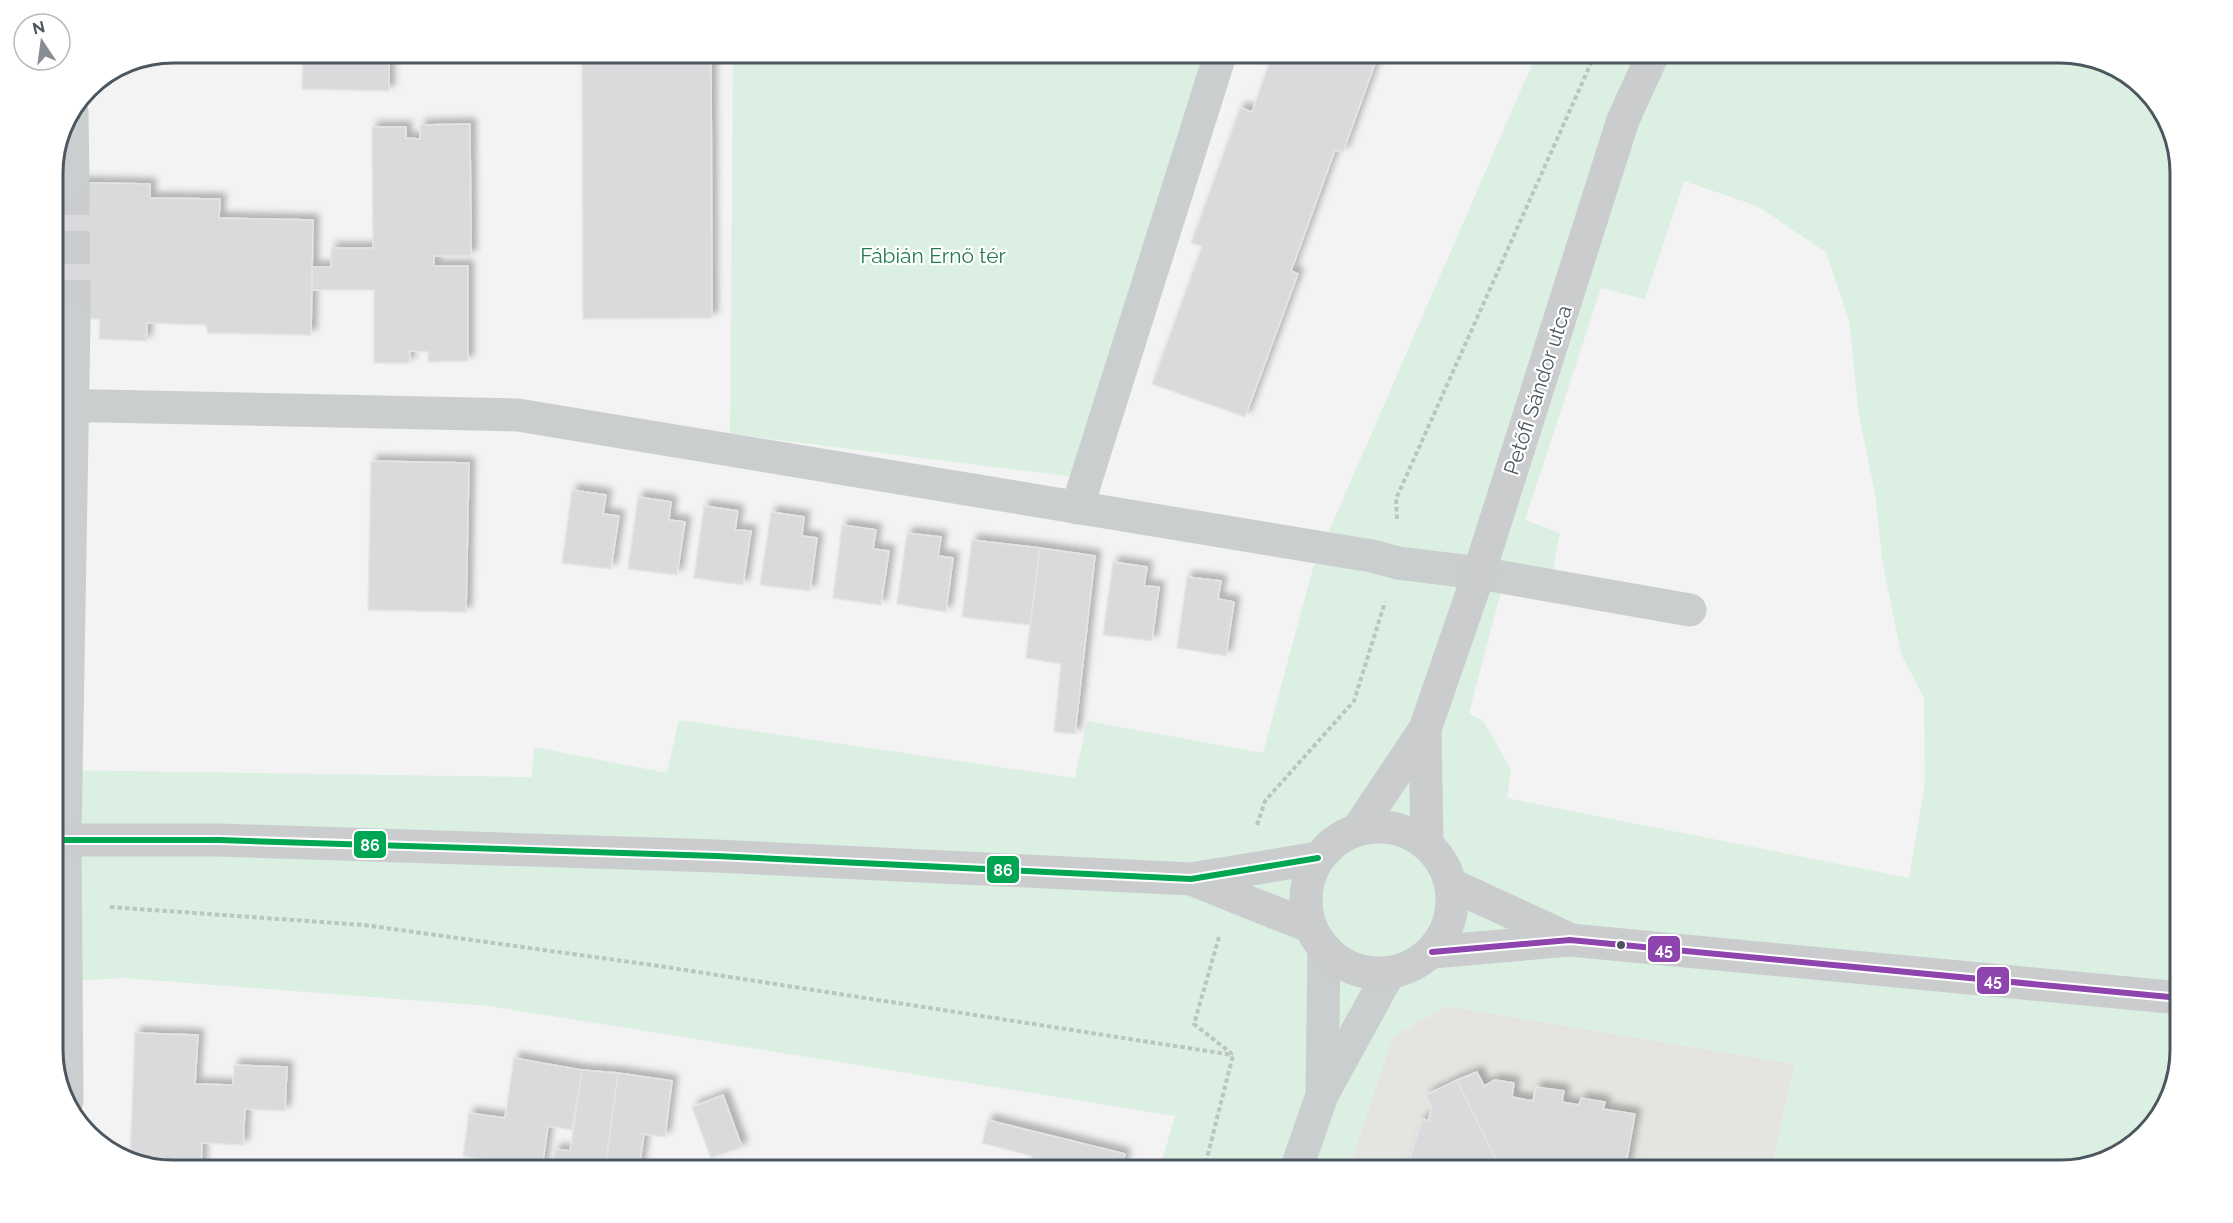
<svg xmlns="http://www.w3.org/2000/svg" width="2233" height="1223" viewBox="0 0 2233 1223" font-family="Raleway,sans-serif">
<defs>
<filter id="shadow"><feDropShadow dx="5.5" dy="-5.5" stdDeviation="3" flood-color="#0004"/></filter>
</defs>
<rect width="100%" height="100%" fill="#f4f3f3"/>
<path fill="#e4e4e1" d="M 1448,1006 L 1795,1064 L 1771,1170 L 1348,1170 L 1393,1036 Z"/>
<path fill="#dbefe2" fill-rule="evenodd" d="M 733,53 L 1208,53 L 1075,477 L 730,434 Z
M 1537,53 L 2060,53 L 2114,65 L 2160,106 L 2180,165 L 2180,1050 L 2168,1104 L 2127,1150 L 2061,1170 L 1771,1170 L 1795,1064 L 1448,1006 L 1393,1036 L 1348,1170 L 1159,1170 L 1175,1116 L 489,1006 L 124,978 L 53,982 L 53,770 L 532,777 L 534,747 L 667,773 L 679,720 L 1075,778 L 1087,721 L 1263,753 L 1313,568 ZM 1684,181 L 1757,206 L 1826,252 L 1849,320 L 1859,415 L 1875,494 L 1883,565 L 1901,654 L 1924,698 L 1925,784 L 1909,878 L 1507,798 L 1511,770 L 1484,722 L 1469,713 L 1502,588 L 1550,585 L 1560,533 L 1525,520 L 1601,288 L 1645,299 Z"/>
<path fill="#dadadc" stroke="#e5e5e6" stroke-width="1.5" filter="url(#shadow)" d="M 303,52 L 389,52 L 389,91 L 302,89 Z
M 582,52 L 711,52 L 712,318 L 583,319 Z
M 1273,52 L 1379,52 L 1343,152 L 1335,150 L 1291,271 L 1298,274 L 1245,417 L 1152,384 L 1202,246 L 1191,243 L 1240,108 L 1252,112 Z
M 470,124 L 471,256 L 434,256 L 434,266 L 468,266 L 468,361 L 428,362 L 428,352 L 410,351 L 409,363 L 374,363 L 374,290 L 312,290 L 312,267 L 331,267 L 331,248 L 373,248 L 372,127 L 406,127 L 406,138 L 420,139 L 420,125 Z
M 53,182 L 150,184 L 150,198 L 220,199 L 219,218 L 313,220 L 311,335 L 208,333 L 206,325 L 147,323 L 146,341 L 99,339 L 100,319 L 53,317 Z
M 371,461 L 469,463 L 466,612 L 368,610 Z
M 572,490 L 606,495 L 603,514 L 619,516 L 611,569 L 562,563 Z
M 638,497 L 671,502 L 669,520 L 685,522 L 677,575 L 628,569 Z
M 704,506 L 738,511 L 735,530 L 751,531 L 743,585 L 694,578 Z
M 771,512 L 804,517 L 802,536 L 817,538 L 810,591 L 760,585 Z
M 842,525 L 876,530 L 873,549 L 889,551 L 881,605 L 833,598 Z
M 907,533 L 941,537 L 938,556 L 953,558 L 946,612 L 897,604 Z
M 972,540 L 1040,548 L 1030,625 L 962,617 Z
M 1040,548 L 1095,556 L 1075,734 L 1054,732 L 1061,664 L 1026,658 Z
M 1113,562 L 1147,567 L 1144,586 L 1159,587 L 1152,641 L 1103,635 Z
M 1187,577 L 1221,581 L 1218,599 L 1234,602 L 1226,656 L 1177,648 Z
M 135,1033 L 198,1035 L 195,1084 L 233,1085 L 234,1065 L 287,1067 L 285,1111 L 245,1109 L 243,1145 L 202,1143 L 201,1170 L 173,1170 L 157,1167 L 157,1160 L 130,1159 Z
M 514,1058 L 582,1070 L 572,1130 L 548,1126 L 542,1168 L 463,1156 L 469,1113 L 505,1118 Z
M 582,1070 L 618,1073 L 605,1170 L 552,1170 L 555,1149 L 570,1151 Z
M 1477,1072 L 1484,1086 L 1495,1080 L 1514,1083 L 1512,1097 L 1533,1101 L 1536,1087 L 1564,1091 L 1562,1102 L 1579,1105 L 1581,1098 L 1605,1102 L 1603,1109 L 1635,1114 L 1625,1170 L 1554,1170 L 1536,1167 L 1536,1170 L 1517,1170 L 1518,1163 L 1497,1162 L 1457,1080 Z
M 618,1073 L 672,1081 L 665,1137 L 644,1134 L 639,1170 L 605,1170 Z
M 1457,1080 L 1497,1162 L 1491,1170 L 1406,1170 L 1422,1119 L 1428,1121 L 1432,1108 L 1426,1095 Z
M 723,1095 L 742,1147 L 711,1158 L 692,1107 Z
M 988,1120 L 1125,1154 L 1121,1170 L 1029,1169 L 1032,1156 L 982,1143 Z"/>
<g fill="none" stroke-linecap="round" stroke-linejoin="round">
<path stroke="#caccce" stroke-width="33" stroke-dasharray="33 16" stroke-linecap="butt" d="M 73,182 L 74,318"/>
<path stroke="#bbc5c2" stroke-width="4" stroke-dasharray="4.5 3" stroke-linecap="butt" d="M 1397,519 L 1396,499 L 1596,52
M 1257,825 L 1265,801 L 1354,701 L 1385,602
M 110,907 L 364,925 L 659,966 L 1233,1055
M 1219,937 L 1194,1024 L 1232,1054
M 1204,1170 L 1233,1055"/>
<path stroke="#cbcecf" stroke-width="33" d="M 72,112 L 73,182
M 53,405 L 518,415 L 1372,556 L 1398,563 L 1479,573 L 1690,610
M 1077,508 L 1221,52
M 1322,1090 L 1324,948
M 67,1101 L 65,839 L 74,318
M 1296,1170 L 1322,1095 L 1389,973"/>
<path stroke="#caccce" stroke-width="33" d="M 1425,729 L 1427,844
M1306 900a73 73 0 1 1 146 0a73 73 0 1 1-146 0Z
M 1358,829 L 1425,729 L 1479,573 L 1623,120 L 1654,52
M 53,840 L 219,840 L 716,856 L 1191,879 L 1318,858
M 1191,879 L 1311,927
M 1452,885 L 1569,939
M 1432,952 L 1570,940 L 2180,998"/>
<defs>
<path id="bus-1" d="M 53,840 L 219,840 L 716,856 L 1191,879 L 1318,858"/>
<path id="bus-2" d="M 1432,952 L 1570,940 L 2180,998"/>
</defs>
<use href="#bus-1" stroke="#fff" stroke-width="10"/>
<use href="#bus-2" stroke="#fff" stroke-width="10"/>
<use href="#bus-1" stroke="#00a651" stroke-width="6"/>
<use href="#bus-2" stroke="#8e44ad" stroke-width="6"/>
</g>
<circle fill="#4c565e" stroke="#fff" stroke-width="2" cx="1621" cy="945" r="5"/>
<g text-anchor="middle" stroke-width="4.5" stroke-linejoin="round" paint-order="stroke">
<g font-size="21" fill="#227a4d" stroke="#fff">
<text x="933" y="263">Fábián Ernő tér</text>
</g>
<g font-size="21" fill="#4c565e" stroke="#fff">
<text transform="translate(1538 390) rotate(-72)" y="7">Petőfi Sándor utca</text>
</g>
</g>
<path d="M0 0H2233V1223H0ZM173 63H2060A110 110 0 0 1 2170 173V1050A110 110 0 0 1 2060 1160H173A110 110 0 0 1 63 1050V173A110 110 0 0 1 173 63Z" fill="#fff" fill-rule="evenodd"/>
<path fill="none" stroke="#4c565e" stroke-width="3" d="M173 63H2060A110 110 0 0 1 2170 173V1050A110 110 0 0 1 2060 1160H173A110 110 0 0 1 63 1050V173A110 110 0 0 1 173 63Z"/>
<g stroke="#fff" stroke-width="2">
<rect x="353" y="830" width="34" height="29" rx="6" fill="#00a651"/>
<rect x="986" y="855" width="34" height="29" rx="6" fill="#00a651"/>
<rect x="1647" y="935" width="34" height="28" rx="6" fill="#8e44ad"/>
<rect x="1976" y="966" width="34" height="29" rx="6" fill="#8e44ad"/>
</g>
<g font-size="16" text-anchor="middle" font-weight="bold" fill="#fff">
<text x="370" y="851">86</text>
<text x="1003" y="876">86</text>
<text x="1664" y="955">45</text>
<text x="1993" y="986">45</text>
</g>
<g transform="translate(42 42) rotate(347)"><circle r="28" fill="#ffffff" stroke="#b7bbbf" stroke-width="1.5"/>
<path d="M0-4.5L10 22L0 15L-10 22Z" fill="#878d92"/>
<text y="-9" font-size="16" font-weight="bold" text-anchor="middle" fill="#4c565e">N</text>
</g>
</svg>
